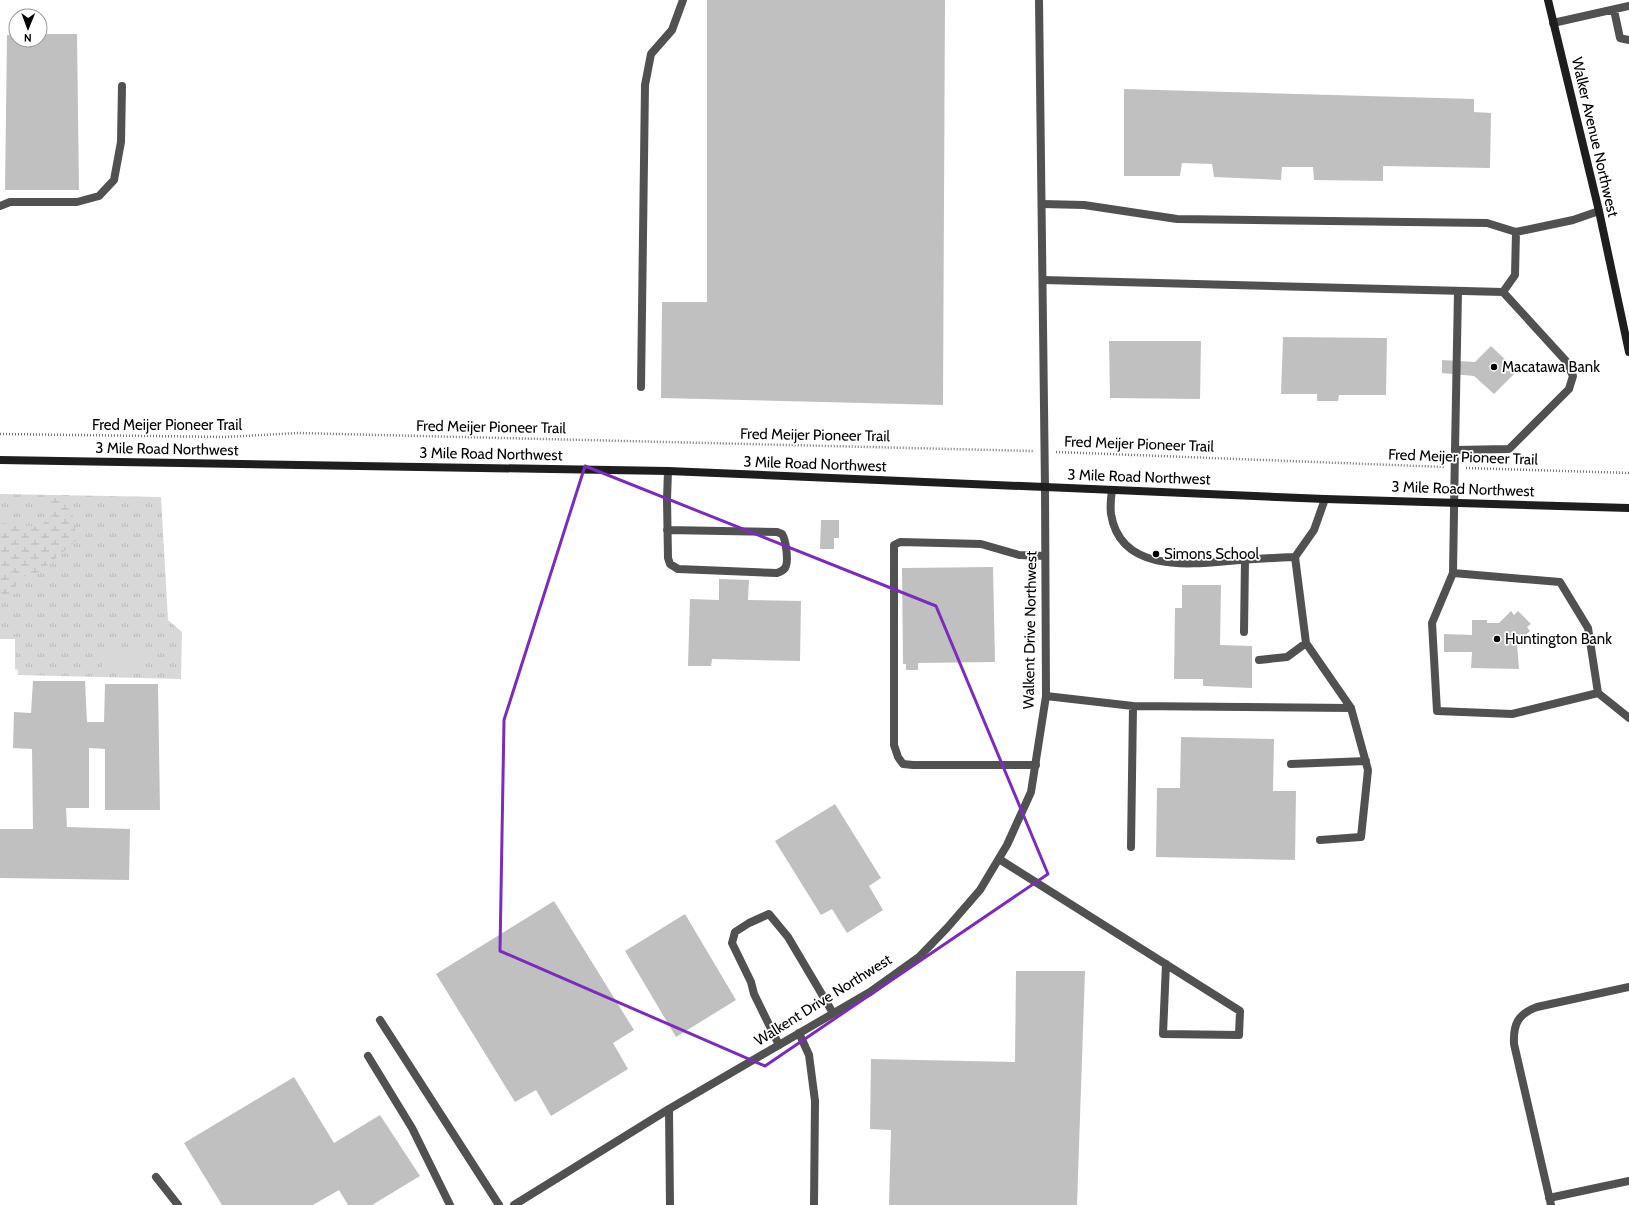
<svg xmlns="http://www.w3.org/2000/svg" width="1629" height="1205" viewBox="0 0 1629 1205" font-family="Cabin,sans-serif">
<defs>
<pattern id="grass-tufts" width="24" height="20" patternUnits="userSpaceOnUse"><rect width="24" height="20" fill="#d8d8d8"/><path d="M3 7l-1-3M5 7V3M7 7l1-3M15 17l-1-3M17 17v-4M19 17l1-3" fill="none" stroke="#b8b8b8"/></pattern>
<pattern id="wetland-marsh" width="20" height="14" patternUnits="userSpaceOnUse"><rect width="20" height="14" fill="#d8d8d8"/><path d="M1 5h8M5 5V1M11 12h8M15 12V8" fill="none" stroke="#b8b8b8"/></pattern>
</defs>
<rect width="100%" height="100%" fill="#fff"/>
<path fill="url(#grass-tufts)" d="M 0,494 L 161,497 L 168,620 L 182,632 L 181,679 L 18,675 L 18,670 L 15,669 L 15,639 L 0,639 Z"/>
<path fill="url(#wetland-marsh)" d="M 69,495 L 75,528 L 76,541 L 39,572 L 20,577 L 9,599 L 1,593 L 0,523 L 39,527 L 51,517 L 49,497 Z"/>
<path fill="#d8d8d8" d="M 103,651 L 145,653 L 144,672 L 102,672 Z"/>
<path fill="#c0c0c0" d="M 707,0 L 945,0 L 943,405 L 661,398 L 662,302 L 707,302 Z
M 40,34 L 77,34 L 79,190 L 5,190 L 7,35 L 16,35 L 16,40 L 40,40 Z
M 1124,89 L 1474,99 L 1474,112 L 1491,113 L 1490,168 L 1383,166 L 1383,181 L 1314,180 L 1313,167 L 1282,167 L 1281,180 L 1214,177 L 1212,164 L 1182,163 L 1180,176 L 1124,176 Z
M 1283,337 L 1387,338 L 1386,395 L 1339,395 L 1338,401 L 1317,401 L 1317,394 L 1281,394 Z
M 1109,341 L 1201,341 L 1200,399 L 1110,398 Z
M 1491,346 L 1517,371 L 1494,394 L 1474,376 L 1442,373 L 1442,360 L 1475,362 Z
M 821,520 L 839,520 L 839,538 L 834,538 L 834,549 L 820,549 Z
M 993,567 L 995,662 L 918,663 L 918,670 L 906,670 L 906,664 L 903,664 L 902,568 Z
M 719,579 L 749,580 L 748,600 L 801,601 L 800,661 L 712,659 L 711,666 L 688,666 L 690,599 L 719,600 Z
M 1182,585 L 1221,585 L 1220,645 L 1252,646 L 1252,688 L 1203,686 L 1203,679 L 1174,679 L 1175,608 L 1182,608 Z
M 1511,611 L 1514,615 L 1518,611 L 1531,624 L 1527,627 L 1530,631 L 1517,643 L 1519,669 L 1471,668 L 1472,652 L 1444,652 L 1444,634 L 1472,635 L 1472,620 L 1487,620 L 1487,623 L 1499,623 Z
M 33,681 L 85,681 L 87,722 L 104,722 L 105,684 L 158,684 L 160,810 L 105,810 L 105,749 L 89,748 L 89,808 L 66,808 L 67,827 L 130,829 L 129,880 L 0,878 L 0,829 L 33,829 L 32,749 L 13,748 L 14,712 L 31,713 Z
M 1181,737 L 1274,739 L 1273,791 L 1296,791 L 1295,860 L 1156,857 L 1157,788 L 1180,788 Z
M 835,804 L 881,878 L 869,886 L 883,910 L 847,933 L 832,909 L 821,915 L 775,841 Z
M 554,901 L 634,1030 L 613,1043 L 628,1069 L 551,1116 L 536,1090 L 515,1102 L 436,974 Z
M 685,914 L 736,1000 L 676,1037 L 625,951 Z
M 1016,971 L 1085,971 L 1077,1205 L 889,1205 L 891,1130 L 870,1129 L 871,1059 L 1015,1062 Z
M 294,1077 L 334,1143 L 380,1115 L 420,1176 L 372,1205 L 348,1205 L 339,1190 L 313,1205 L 222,1205 L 184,1143 Z"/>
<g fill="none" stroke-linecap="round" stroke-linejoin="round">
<path stroke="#737373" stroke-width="2.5" stroke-dasharray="1 2" stroke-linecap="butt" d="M 0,434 L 225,437 L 298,433 L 1033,451
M 1056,452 L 1445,467
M 1466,468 L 1629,473"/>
<path stroke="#515151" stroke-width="8" d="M 1614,10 L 1620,38 L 1629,40
M 1553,23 L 1629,6
M 1042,204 L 1084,205 L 1177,219 L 1487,223 L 1516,232
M 0,206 L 10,202 L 77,202 L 99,196 L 114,180 L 121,142 L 122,86
M 1599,211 L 1573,220 L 1516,232 L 1515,275 L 1503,292 L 1566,361 L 1573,376 L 1569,389 L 1509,449 L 1455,450 L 1453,573 L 1560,582 L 1588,628 L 1598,693 L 1629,718
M 1043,280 L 1503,292
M 641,387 L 645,85 L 651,54 L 672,30 L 683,0
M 1455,450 L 1458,291
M 1112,490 C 1111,497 1110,506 1111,514 C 1120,571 1185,565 1228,561 C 1250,559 1272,558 1295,557 L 1314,530 L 1325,499
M 667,530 L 777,532 L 782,534 C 786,540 789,562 785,568 C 783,571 780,572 777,573 L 678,569 L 670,564 L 668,558 L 667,499 L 668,471
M 1295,557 L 1306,643 L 1351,708 L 1368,770 L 1361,837 L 1320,840
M 1453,573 L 1432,623 L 1437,711 L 1512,714 L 1598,693
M 1244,632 L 1245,560
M 1259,660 L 1287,657 L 1306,643
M 1046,696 L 1133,706 L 1351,708
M 1291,764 L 1366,761
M 1036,765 L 913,765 L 903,764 L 898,757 L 894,745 L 894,545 L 900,542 L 981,544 L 1019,555 L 1045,556
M 1131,847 L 1133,706
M 999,859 L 1240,1011 L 1239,1035 L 1163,1034 L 1166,964
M 380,1020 L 499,1205
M 799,1033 L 809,1055 L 815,1101 L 814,1205
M 779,1045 L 754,994 L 751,982 L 732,943 L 735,932 L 749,923 L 769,914 L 788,937 L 833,1013
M 368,1056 L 412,1128 L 450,1205
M 156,1177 L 178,1205
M 1549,1198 L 1629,1181
M 1551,1205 L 1514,1044 C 1513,1024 1518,1014 1537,1007 L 1629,987"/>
<path stroke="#515151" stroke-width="8" d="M 669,1109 L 670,1205
M 514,1205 L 669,1109 L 870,992 L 919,957 L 947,928 L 980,890 L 1007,845 L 1031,792 L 1046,696 L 1045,488 L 1039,0"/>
<path stroke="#1e1e1e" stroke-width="8" d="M 1548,0 L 1599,211 L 1629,352
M 0,460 L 668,471 L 1325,499 L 1629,508"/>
</g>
<path fill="none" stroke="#7b2cbf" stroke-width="3" stroke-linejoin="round" d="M 585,466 L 936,606 L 1048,874 L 765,1066 L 500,951 L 504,720 Z"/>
<g fill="#000" stroke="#fff" stroke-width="1.5">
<circle cx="1494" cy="367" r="4"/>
<circle cx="1156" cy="554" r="4"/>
<circle cx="1497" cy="639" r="4"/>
</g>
<g text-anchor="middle" stroke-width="3.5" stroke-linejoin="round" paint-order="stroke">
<g font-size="15" fill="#000" stroke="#fff">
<text transform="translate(1595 137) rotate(77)" y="5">Walker Avenue Northwest</text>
<text x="167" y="430">Fred Meijer Pioneer Trail</text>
<text transform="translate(491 427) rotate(1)" y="5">Fred Meijer Pioneer Trail</text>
<text transform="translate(815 435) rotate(1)" y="5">Fred Meijer Pioneer Trail</text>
<text transform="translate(1139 444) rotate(2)" y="5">Fred Meijer Pioneer Trail</text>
<text transform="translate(167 449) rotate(1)" y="5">3 Mile Road Northwest</text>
<text transform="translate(491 454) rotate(1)" y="5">3 Mile Road Northwest</text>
<text transform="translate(1463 457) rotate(2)" y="5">Fred Meijer Pioneer Trail</text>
<text transform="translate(815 464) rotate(2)" y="5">3 Mile Road Northwest</text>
<text transform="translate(1139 477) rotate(2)" y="5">3 Mile Road Northwest</text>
<text transform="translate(1463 489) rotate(2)" y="5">3 Mile Road Northwest</text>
<text transform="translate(1030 630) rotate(-89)" y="5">Walkent Drive Northwest</text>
<text transform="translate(823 1000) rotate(-32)" y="5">Walkent Drive Northwest</text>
</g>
<g font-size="15" fill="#000" stroke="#fff" text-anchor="start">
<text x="1502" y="372">Macatawa Bank</text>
<text x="1164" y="559">Simons School</text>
<text x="1505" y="644">Huntington Bank</text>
</g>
</g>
<g transform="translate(28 28) rotate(181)"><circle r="19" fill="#ffffff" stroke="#999999"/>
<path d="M0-3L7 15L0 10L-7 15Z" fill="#000000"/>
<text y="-6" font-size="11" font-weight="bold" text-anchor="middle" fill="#000000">N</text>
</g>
</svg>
